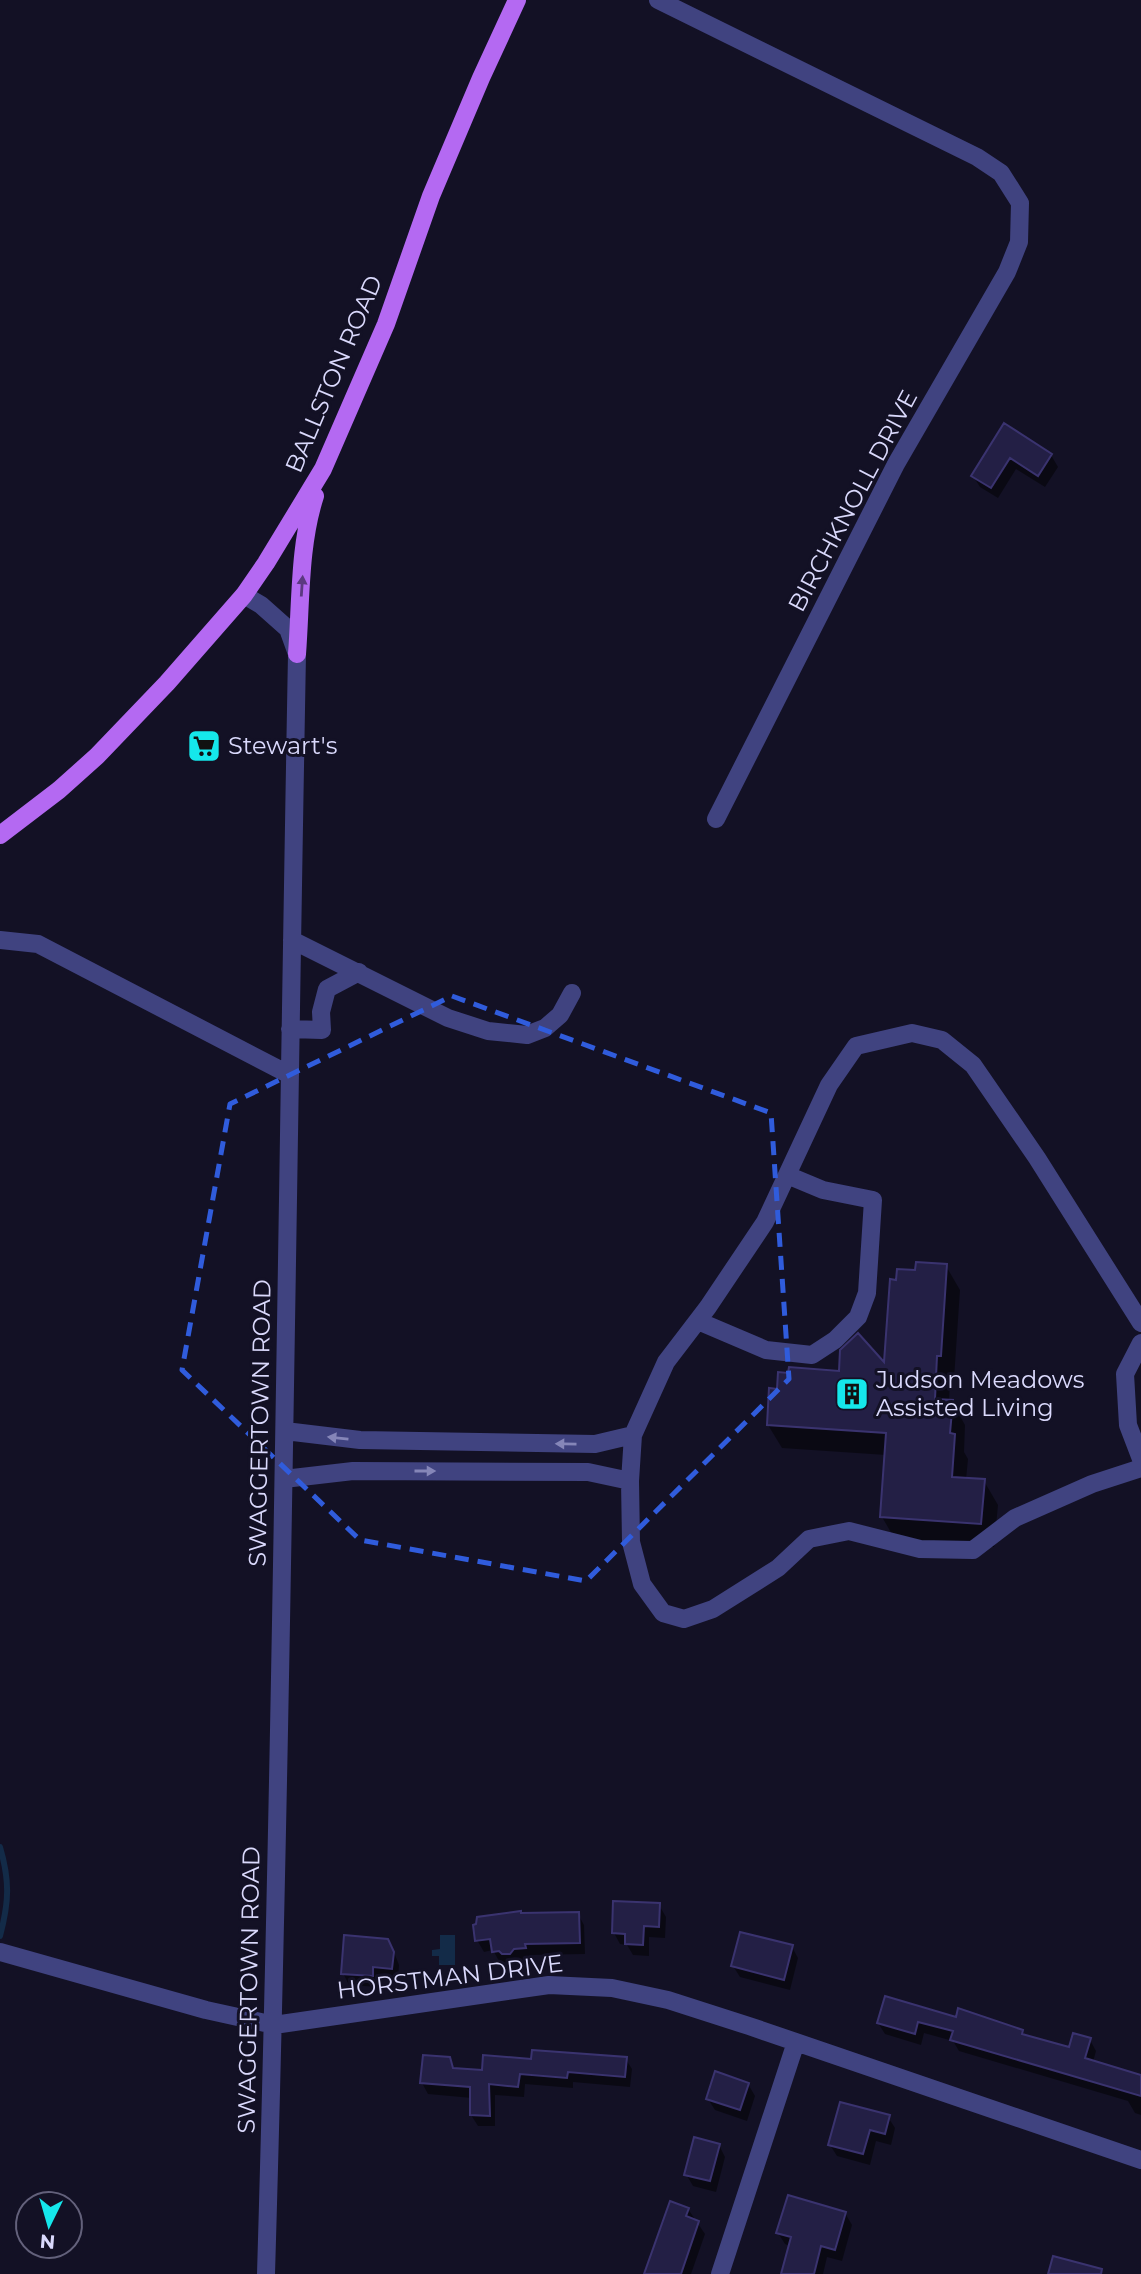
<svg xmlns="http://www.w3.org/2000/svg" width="1141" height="2274" viewBox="0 0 1141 2274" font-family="Montserrat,sans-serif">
<rect width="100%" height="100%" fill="#131125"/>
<path fill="#132b48" d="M 440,1935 L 455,1935 L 455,1965 L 439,1965 L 439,1956 L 432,1956 L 432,1950 L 440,1949 Z"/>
<path fill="#0007" d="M 1005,426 L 1051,455 L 1058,467 L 1045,487 L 1016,469 L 998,498 L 980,487 L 973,476 Z
M 946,1266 L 960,1290 L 954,1379 L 950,1379 L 949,1402 L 952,1402 L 965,1425 L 964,1452 L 968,1459 L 966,1480 L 984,1481 L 998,1505 L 994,1547 L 896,1541 L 882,1517 L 886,1455 L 782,1448 L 768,1425 L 779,1391 L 840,1372 L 886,1367 L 898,1282 L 917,1272 Z
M 659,1905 L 666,1917 L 665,1938 L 649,1937 L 649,1956 L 633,1955 L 627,1945 L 620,1944 L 614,1933 Z
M 578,1914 L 584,1925 L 585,1954 L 530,1955 L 531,1959 L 520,1961 L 516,1965 L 510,1965 L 507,1962 L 500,1963 L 493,1950 L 484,1952 L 477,1940 Z
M 792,1947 L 798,1958 L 790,1990 L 740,1977 L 733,1966 Z
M 394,1952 L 399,1965 L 398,1980 L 379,1978 L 378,1987 L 349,1985 L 343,1973 Z
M 957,2019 L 1022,2032 L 1025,2037 L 1070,2049 L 1090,2040 L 1096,2051 L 1093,2062 L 1141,2077 L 1141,2115 L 1135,2113 L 1128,2101 L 959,2051 L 953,2041 L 924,2033 L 921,2045 L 885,2034 L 878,2023 Z
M 625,2058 L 632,2069 L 630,2087 L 573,2082 L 573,2088 L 525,2084 L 524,2097 L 495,2095 L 495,2126 L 478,2126 L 471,2115 L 472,2098 L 428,2094 L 422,2083 L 449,2059 L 455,2070 L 483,2072 L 533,2061 Z
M 748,2084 L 755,2096 L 747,2121 L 715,2110 L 708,2099 Z
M 888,2117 L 895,2128 L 891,2145 L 876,2141 L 870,2165 L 837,2156 L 830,2145 Z
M 719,2145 L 725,2157 L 716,2192 L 693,2186 L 686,2174 Z
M 688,2209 L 705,2234 L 691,2274 L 646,2274 Z
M 845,2213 L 852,2225 L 842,2261 L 827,2257 L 823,2274 L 783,2274 L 790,2246 L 785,2244 L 778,2233 Z"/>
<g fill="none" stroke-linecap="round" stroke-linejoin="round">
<path stroke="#132b48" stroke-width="6" d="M 0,1847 C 10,1881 9,1902 0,1936"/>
</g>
<path fill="#231f45" stroke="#3a336f" stroke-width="2" d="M 1004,423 L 1052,454 L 1038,476 L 1010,458 L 991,488 L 971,476 Z
M 916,1262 L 947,1264 L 941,1356 L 937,1356 L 935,1399 L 953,1400 L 950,1433 L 955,1434 L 952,1477 L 985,1479 L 981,1524 L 880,1517 L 886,1433 L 767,1425 L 769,1388 L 777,1389 L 778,1372 L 788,1373 L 789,1367 L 839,1371 L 840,1350 L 858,1333 L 884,1362 L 890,1279 L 896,1280 L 897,1269 L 915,1270 Z
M 613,1901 L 660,1903 L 659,1927 L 644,1926 L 643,1945 L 625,1944 L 625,1934 L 612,1933 Z
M 521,1911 L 521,1913 L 579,1912 L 580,1943 L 525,1944 L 526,1948 L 514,1949 L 510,1954 L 502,1954 L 499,1951 L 492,1952 L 490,1939 L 475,1941 L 473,1925 L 476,1924 L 477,1917 Z
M 740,1932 L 793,1945 L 784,1980 L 731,1966 Z
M 344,1935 L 388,1939 L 394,1952 L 392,1969 L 373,1967 L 373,1976 L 341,1974 Z
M 885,1996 L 956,2017 L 958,2008 L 1023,2030 L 1022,2034 L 1069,2047 L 1073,2033 L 1091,2038 L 1085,2058 L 1141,2075 L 1141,2096 L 950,2040 L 953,2031 L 918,2022 L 915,2034 L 877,2023 Z
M 532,2050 L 627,2057 L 625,2077 L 568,2072 L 567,2078 L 520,2074 L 518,2087 L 489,2084 L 490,2116 L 470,2115 L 470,2087 L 420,2083 L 423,2055 L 450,2057 L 453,2068 L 482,2070 L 483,2055 L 531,2059 Z
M 715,2071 L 749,2083 L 740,2110 L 706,2099 Z
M 840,2102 L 890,2115 L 885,2134 L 870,2130 L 863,2154 L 828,2145 Z
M 694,2137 L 720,2144 L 710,2181 L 684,2175 Z
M 788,2195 L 846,2212 L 835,2250 L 821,2246 L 814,2274 L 781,2274 L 791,2237 L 776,2233 Z
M 670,2201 L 689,2208 L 686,2216 L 699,2221 L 681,2274 L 644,2274 Z
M 1053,2256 L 1102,2269 L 1101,2274 L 1048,2274 Z"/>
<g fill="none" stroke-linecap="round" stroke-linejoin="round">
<path stroke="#404380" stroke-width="18" d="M 658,0 L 977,157 L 1001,173 L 1020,203 L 1019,242 L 1007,272 L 896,464 L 716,819
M 244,595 L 261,605 L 288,629 L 297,654 C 287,1194 282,1734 266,2274
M 0,940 L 38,944 L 290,1075
M 292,940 L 448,1018 L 488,1031 L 527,1035 L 545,1028 L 560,1015 L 572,993
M 290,1029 L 322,1030 L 321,1012 L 327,989 L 359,972
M 698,1321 L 766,1350 L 812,1355 L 835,1340 L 858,1317 L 867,1293 L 873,1200 L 823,1190 L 787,1175
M 1141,1323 L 1037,1158 L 973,1065 L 942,1040 L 912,1033 L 856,1046 L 829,1085 L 765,1222 L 708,1307 L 666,1362 L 633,1435 L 630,1481 L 631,1542 L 642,1584 L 663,1613 L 684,1619 L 713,1609 L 778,1568 L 809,1539 L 849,1531 L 920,1549 L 973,1550 L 1015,1518 L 1092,1484 L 1141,1468
M 1141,1343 L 1125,1374 L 1128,1425 L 1141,1459
M 285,1431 L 360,1440 L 595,1444 L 633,1435
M 284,1479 L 353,1471 L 588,1472 L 630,1481
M 0,1952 L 206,2010 L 274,2025 L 549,1985 L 612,1988 L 668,2000 L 749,2026 L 1141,2160
M 720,2274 L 796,2042"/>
<path stroke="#b469f2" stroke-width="18" d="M 297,654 C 301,602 299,545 315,496
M 0,835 L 59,790 L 97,756 L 167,683 L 244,595 L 266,563 L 323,469 L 386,324 L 431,196 L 481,78 L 517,0"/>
</g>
<defs><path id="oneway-solid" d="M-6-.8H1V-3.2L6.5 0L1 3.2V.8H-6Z" transform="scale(1.75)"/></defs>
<use fill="#5b3981" href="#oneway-solid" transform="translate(302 586) rotate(-86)"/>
<g fill="#8586b8">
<use href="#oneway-solid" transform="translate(338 1438) rotate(-174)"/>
<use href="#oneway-solid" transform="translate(566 1444) rotate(-179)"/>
<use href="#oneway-solid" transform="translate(425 1471)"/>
</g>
<path fill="none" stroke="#305cdc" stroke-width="5" stroke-dasharray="14 9" stroke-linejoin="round" d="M 452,996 L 771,1113 L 789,1379 L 586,1581 L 360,1540 L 182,1370 L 230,1104 Z"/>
<defs>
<symbol id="supermarket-square" viewBox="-11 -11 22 22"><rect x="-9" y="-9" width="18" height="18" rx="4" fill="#15e7eb" stroke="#131125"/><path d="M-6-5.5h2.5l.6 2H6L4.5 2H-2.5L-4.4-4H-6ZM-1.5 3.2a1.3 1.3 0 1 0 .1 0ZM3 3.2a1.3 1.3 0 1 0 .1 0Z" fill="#111"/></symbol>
<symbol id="building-square" viewBox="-11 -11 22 22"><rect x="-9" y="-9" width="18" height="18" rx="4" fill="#15e7eb" stroke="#131125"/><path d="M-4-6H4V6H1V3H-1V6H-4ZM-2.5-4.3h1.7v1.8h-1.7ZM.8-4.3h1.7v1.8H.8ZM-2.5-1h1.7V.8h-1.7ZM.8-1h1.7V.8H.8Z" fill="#111"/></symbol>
</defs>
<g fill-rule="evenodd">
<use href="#supermarket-square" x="185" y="727" width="38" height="38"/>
<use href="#building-square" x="833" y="1375" width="38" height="38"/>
</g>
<g text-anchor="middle" stroke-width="6" stroke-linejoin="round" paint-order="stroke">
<g font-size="24" fill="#dad9fc" stroke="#131125">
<text transform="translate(334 374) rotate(-67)" y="8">BALLSTON ROAD</text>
<text transform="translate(853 501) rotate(-62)" y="8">BIRCHKNOLL DRIVE</text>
<text transform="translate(260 1423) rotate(-89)" y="8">SWAGGERTOWN ROAD</text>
<text transform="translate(450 1977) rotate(-7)" y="8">HORSTMAN DRIVE</text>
<text transform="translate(249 1990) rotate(-89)" y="8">SWAGGERTOWN ROAD</text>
</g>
<g font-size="24" fill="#dad9fc" stroke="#131125" text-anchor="start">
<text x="228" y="754">Stewart's</text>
<text x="876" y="1388">Judson Meadows<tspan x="876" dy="28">Assisted Living</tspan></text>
</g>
</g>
<g transform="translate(49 2225) rotate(185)"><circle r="33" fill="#131125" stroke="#63617b" stroke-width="2"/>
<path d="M0-5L12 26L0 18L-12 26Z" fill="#15e7eb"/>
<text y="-10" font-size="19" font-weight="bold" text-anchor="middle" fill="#dad9fc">N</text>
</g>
</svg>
